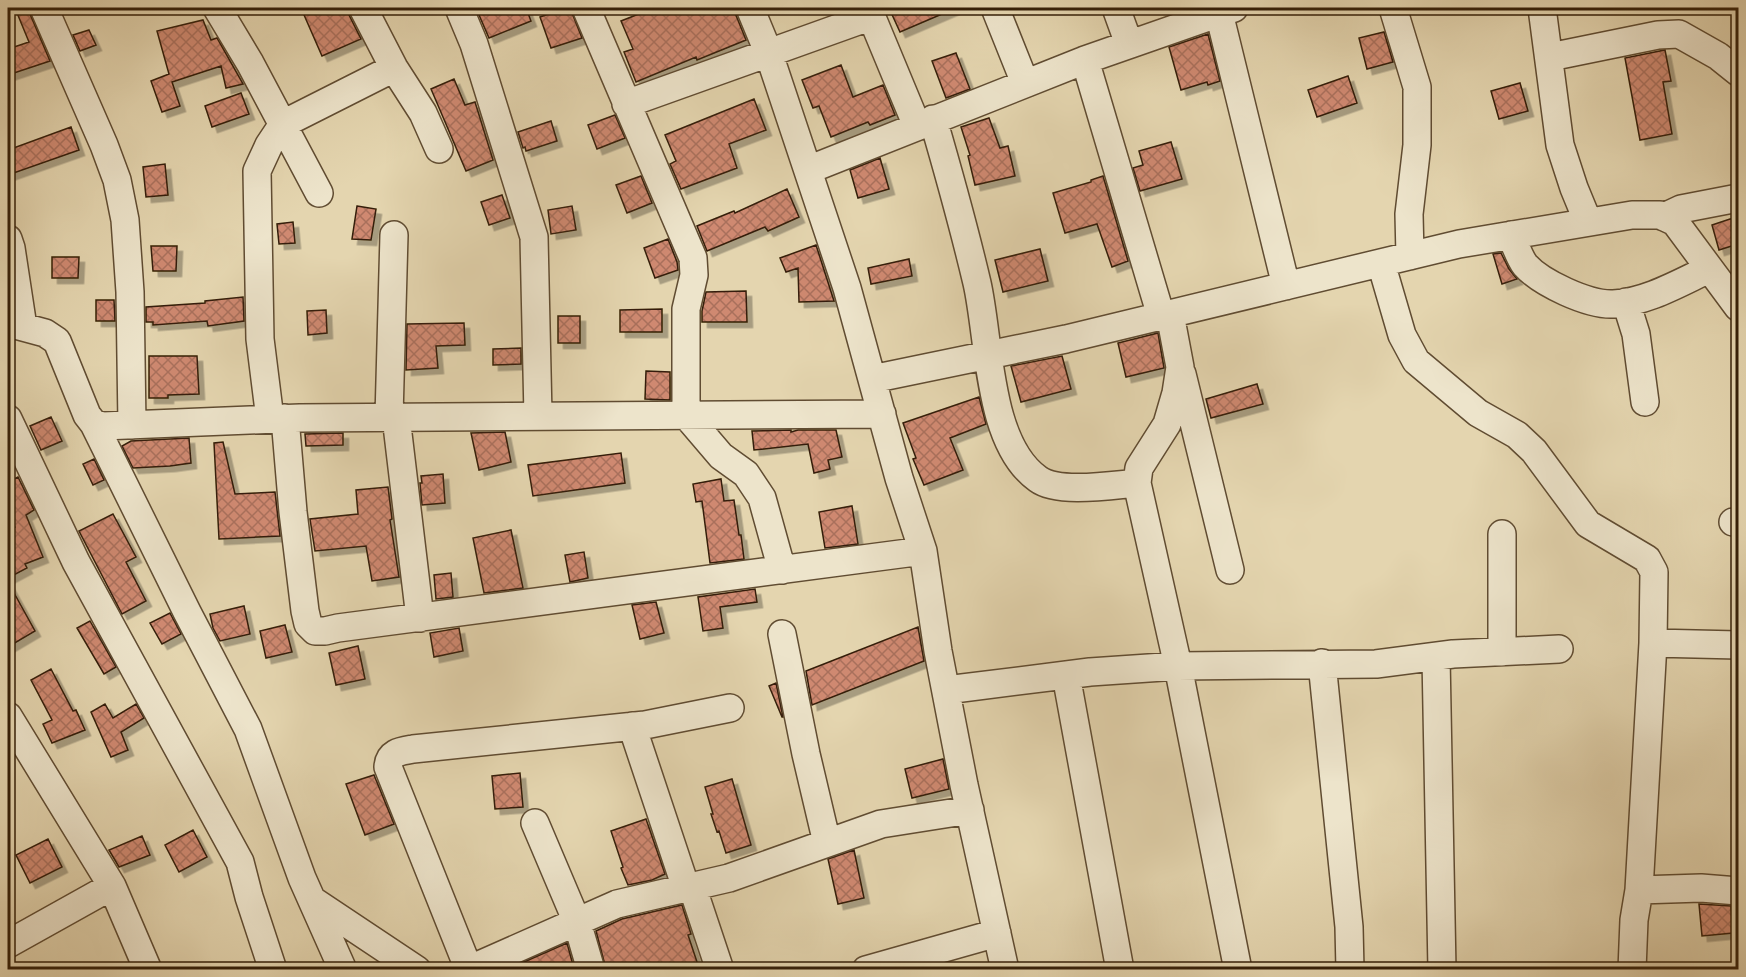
<svg xmlns="http://www.w3.org/2000/svg" width="1746" height="977" viewBox="0 0 1746 977" font-family="Alegreya,serif">
<defs>
<pattern id="building-cross-hatch" width="8" height="8" patternUnits="userSpaceOnUse" patternTransform="scale(1.5)"><rect width="8" height="8" fill="#cf8971"/><path d="M0 0l8 8M0 8l8-8" fill="none" stroke="#a96f5b"/></pattern>
<filter id="shadow"><feDropShadow dx="5.5" dy="5.5" stdDeviation="0" flood-color="#0004"/></filter>
</defs>
<rect width="100%" height="100%" fill="#e4d5af"/>
<filter id="stains"><feTurbulence type="fractalNoise" baseFrequency=".00333" numOctaves="4"/><feColorMatrix values="0 0 0 0 .2 0 0 0 0 .09 0 0 0 0 .02 0 0 0 .5 -.17"/></filter>
<radialGradient id="worn" r=".72"><stop offset=".6" stop-color="#630" stop-opacity="0"/><stop offset="1" stop-color="#630" stop-opacity=".3"/></radialGradient>
<path fill="url(#building-cross-hatch)" stroke="#341f08" stroke-width="1.5" filter="url(#shadow)" d="M 15,8 L 28,8 L 30,14 L 50,61 L 8,75 L 8,49 L 29,42 Z
M 301,8 L 347,8 L 349,15 L 361,39 L 322,56 Z
M 476,8 L 526,8 L 531,21 L 489,38 Z
M 566,8 L 570,8 L 582,38 L 551,48 L 540,17 Z
M 654,8 L 733,8 L 746,40 L 697,60 L 696,57 L 636,82 L 624,52 L 633,49 L 621,21 Z
M 889,8 L 956,8 L 900,32 Z
M 203,20 L 211,40 L 217,38 L 243,84 L 226,88 L 221,66 L 172,82 L 180,106 L 162,112 L 151,81 L 169,74 L 157,31 Z
M 89,30 L 96,45 L 80,51 L 73,35 Z
M 1384,32 L 1393,62 L 1367,69 L 1359,38 Z
M 1208,34 L 1220,81 L 1208,85 L 1207,82 L 1181,90 L 1169,47 Z
M 1665,50 L 1671,81 L 1663,82 L 1672,134 L 1640,140 L 1625,58 Z
M 956,53 L 970,89 L 946,98 L 932,61 Z
M 841,65 L 853,97 L 883,85 L 895,115 L 870,125 L 868,122 L 831,137 L 819,106 L 813,108 L 802,80 Z
M 1348,76 L 1357,103 L 1317,117 L 1308,90 Z
M 454,79 L 465,105 L 475,102 L 493,160 L 466,171 L 431,89 Z
M 1520,83 L 1528,111 L 1499,119 L 1491,91 Z
M 241,93 L 249,114 L 212,127 L 205,106 Z
M 754,99 L 766,130 L 729,144 L 737,168 L 681,189 L 670,164 L 676,161 L 665,135 Z
M 615,115 L 625,138 L 597,149 L 588,125 Z
M 989,118 L 1000,148 L 1008,146 L 1015,176 L 975,185 L 968,156 L 970,155 L 961,127 Z
M 551,121 L 557,141 L 526,151 L 525,147 L 523,148 L 518,132 Z
M 71,127 L 79,150 L 8,175 L 8,150 Z
M 1171,142 L 1182,179 L 1140,191 L 1133,168 L 1143,165 L 1139,151 Z
M 880,158 L 889,189 L 858,198 L 850,170 Z
M 165,164 L 168,195 L 146,197 L 143,167 Z
M 641,176 L 652,203 L 627,213 L 616,185 Z
M 1103,176 L 1128,261 L 1112,267 L 1097,224 L 1065,233 L 1053,193 L 1091,182 L 1091,180 Z
M 787,189 L 799,217 L 768,231 L 765,227 L 707,251 L 697,226 L 734,211 L 735,213 Z
M 502,195 L 510,218 L 489,225 L 481,202 Z
M 357,206 L 376,209 L 371,240 L 352,239 Z
M 572,206 L 576,230 L 551,234 L 548,210 Z
M 1733,218 L 1738,244 L 1719,250 L 1712,225 Z
M 293,222 L 295,243 L 279,244 L 277,224 Z
M 668,239 L 677,262 L 678,270 L 655,278 L 644,248 Z
M 816,245 L 834,301 L 799,302 L 798,268 L 786,272 L 780,258 Z
M 151,246 L 177,246 L 176,271 L 153,271 Z
M 1040,249 L 1048,281 L 1003,292 L 995,260 Z
M 1501,253 L 1509,269 L 1517,279 L 1502,284 L 1493,254 Z
M 52,257 L 79,257 L 78,278 L 52,278 Z
M 909,259 L 912,276 L 871,284 L 868,268 Z
M 746,291 L 747,322 L 702,322 L 702,311 L 706,292 Z
M 243,297 L 244,321 L 208,326 L 207,321 L 153,325 L 153,322 L 146,322 L 146,307 L 205,303 L 205,301 Z
M 96,300 L 114,300 L 115,321 L 96,321 Z
M 662,309 L 662,332 L 620,332 L 620,310 Z
M 326,310 L 327,333 L 308,335 L 307,311 Z
M 558,316 L 580,316 L 580,343 L 558,343 Z
M 464,323 L 465,345 L 436,346 L 438,368 L 406,370 L 407,324 Z
M 1158,333 L 1164,368 L 1126,377 L 1118,343 Z
M 521,348 L 521,364 L 493,365 L 493,349 Z
M 149,356 L 197,356 L 199,394 L 168,395 L 168,398 L 149,398 Z
M 1062,356 L 1071,389 L 1021,402 L 1011,366 Z
M 646,371 L 670,372 L 670,400 L 645,399 Z
M 1257,384 L 1263,404 L 1211,418 L 1206,399 Z
M 979,397 L 986,424 L 950,438 L 963,470 L 924,485 L 913,459 L 916,458 L 903,423 Z
M 51,417 L 62,441 L 41,450 L 30,426 Z
M 791,430 L 791,432 L 798,430 L 836,430 L 842,457 L 828,460 L 830,469 L 814,473 L 808,444 L 754,450 L 752,431 Z
M 505,432 L 511,462 L 479,470 L 471,433 Z
M 343,433 L 343,445 L 306,446 L 305,434 Z
M 189,438 L 191,463 L 170,466 L 133,468 L 122,446 L 131,441 Z
M 223,442 L 235,494 L 275,492 L 280,536 L 219,539 L 214,443 Z
M 621,453 L 625,483 L 533,496 L 528,465 Z
M 94,459 L 104,480 L 93,485 L 83,464 Z
M 443,474 L 445,503 L 422,505 L 420,483 L 422,483 L 421,476 Z
M 18,477 L 34,510 L 26,515 L 43,557 L 25,564 L 27,568 L 8,578 L 8,530 L 15,527 L 8,513 L 8,482 Z
M 721,479 L 724,501 L 734,500 L 739,535 L 741,535 L 744,559 L 710,563 L 702,501 L 696,502 L 693,484 Z
M 388,487 L 392,519 L 390,520 L 399,577 L 372,581 L 366,546 L 315,551 L 310,519 L 358,514 L 356,490 Z
M 852,506 L 858,544 L 825,548 L 819,512 Z
M 113,514 L 136,557 L 126,562 L 146,601 L 122,614 L 79,531 Z
M 511,530 L 523,588 L 484,593 L 473,538 Z
M 584,552 L 588,578 L 570,582 L 565,555 Z
M 451,573 L 453,597 L 436,599 L 434,575 Z
M 8,582 L 35,631 L 8,647 Z
M 755,589 L 757,602 L 720,607 L 723,628 L 703,631 L 698,597 Z
M 656,602 L 664,633 L 640,639 L 632,605 Z
M 244,606 L 250,634 L 220,641 L 213,628 L 210,614 Z
M 170,613 L 181,634 L 162,644 L 150,623 Z
M 90,621 L 116,667 L 104,674 L 77,628 Z
M 285,625 L 292,652 L 266,658 L 260,631 Z
M 918,627 L 924,661 L 812,705 L 806,671 Z
M 459,628 L 463,651 L 434,657 L 430,633 Z
M 358,646 L 365,679 L 336,685 L 329,653 Z
M 51,669 L 73,711 L 76,710 L 85,730 L 52,743 L 43,724 L 52,720 L 31,680 Z
M 776,683 L 783,717 L 782,717 L 769,686 Z
M 105,704 L 113,718 L 136,704 L 144,718 L 121,732 L 128,750 L 111,757 L 91,712 Z
M 943,759 L 949,789 L 912,798 L 905,769 Z
M 520,773 L 523,807 L 495,809 L 492,776 Z
M 374,775 L 394,824 L 365,835 L 346,784 Z
M 732,779 L 751,845 L 726,853 L 719,831 L 717,832 L 711,814 L 713,814 L 705,787 Z
M 646,819 L 665,874 L 652,880 L 628,885 L 621,868 L 623,867 L 611,831 Z
M 193,830 L 207,857 L 179,872 L 165,845 Z
M 142,836 L 150,855 L 119,867 L 109,850 Z
M 48,839 L 62,867 L 30,883 L 16,855 Z
M 854,850 L 864,898 L 838,904 L 828,859 Z
M 1699,904 L 1731,906 L 1733,933 L 1702,936 Z
M 682,905 L 691,934 L 688,935 L 698,965 L 683,969 L 606,969 L 596,931 L 622,919 Z
M 567,943 L 574,969 L 508,969 Z"/>
<g fill="none" stroke-linecap="round" stroke-linejoin="round">
<defs>
<path id="minor" d="M 44,8 L 104,145 L 117,180 L 125,220 L 130,292 L 132,425
M 217,8 L 250,63 L 319,193
M 363,8 L 394,68 L 423,113 L 439,149
M 459,8 L 474,44 L 534,237 L 538,416
M 586,8 L 693,258 L 694,275 L 686,309 L 686,415 L 721,456 L 746,474 L 762,498 L 782,570
M 750,8 L 769,54 L 847,288 L 899,478 L 923,551 L 938,651 L 964,785 L 1005,970
M 868,8 L 917,126
M 995,8 L 1025,83
M 1116,8 L 1129,44
M 1393,8 L 1417,87 L 1417,145 L 1409,214 L 1410,256
M 1542,8 L 1560,145 L 1574,188 L 1588,222
M 1219,13 L 1286,286
M 1550,57 L 1658,35 L 1679,34 L 1718,56 L 1738,72
M 1085,60 L 1161,316
M 626,104 L 872,16
M 933,119 C 949,174 964,228 977,283 C 990,340 987,443 1038,479 C 1058,494 1113,485 1137,483
M 808,170 L 1085,60 L 1234,8
M 1664,217 L 1681,209 L 1738,198
M 1511,235 C 1515,244 1519,257 1525,265 C 1541,283 1588,305 1613,304 C 1647,302 1679,283 1709,269
M 8,239 L 11,248 L 23,327
M 1381,263 L 1402,335 L 1416,361 L 1478,413 L 1517,435 L 1534,451 L 1588,524 L 1647,559 L 1654,572 L 1653,643 L 1639,890 L 1634,920 L 1632,970
M 1626,302 L 1636,334 L 1645,402
M 1170,314 L 1180,367 L 1176,393 L 1167,424 L 1139,468 L 1137,483 L 1178,666 L 1238,970
M 8,323 L 45,333 L 57,341 L 87,415 L 94,424 L 187,612 L 248,729 L 302,878 L 343,970
M 1182,374 L 1230,570
M 872,379 L 1066,339 L 1459,244 L 1632,215 L 1660,215 L 1675,222 L 1738,307
M 389,417 L 394,235
M 396,417 L 420,618
M 285,418 L 293,512 L 305,611 L 308,624 L 315,631 L 325,631 L 338,628 L 923,551
M 8,419 L 76,562 L 240,862 L 249,897 L 273,970
M 270,419 L 260,339 L 257,171 L 269,145 L 283,124 L 394,68
M 94,424 L 103,426 L 300,418 L 882,414
M 1733,522 L 1738,522
M 782,634 L 806,754 L 827,843
M 1653,643 L 1738,645
M 1502,652 L 1502,534
M 1436,657 L 1442,970
M 1322,663 L 1349,927 L 1350,970
M 1066,675 L 1120,970
M 946,690 L 1090,672 L 1178,666 L 1376,664 L 1453,654 L 1559,649
M 8,716 L 112,886 L 8,944
M 632,726 L 686,888
M 535,823 L 577,922 L 591,970
M 112,886 L 148,970
M 692,886 L 720,970
M 1639,890 L 1701,888 L 1738,891
M 312,900 L 417,970
M 468,970 L 617,904 L 729,878 L 881,824 L 970,810
M 469,970 L 388,767 C 389,752 401,751 413,749 L 645,725 L 730,708
M 866,970 L 997,933"/>
</defs>
<use href="#minor" stroke="#604c32" stroke-width="30"/>
<use href="#minor" stroke="#ede4cb" stroke-width="27"/>
</g>
<rect width="1746" height="977" fill="none" stroke="#e4d5af" stroke-width="30"/>
<rect x="9" y="9" width="1728" height="959" fill="none" stroke="#341f08" stroke-width="3"/>
<rect x="15" y="15" width="1716" height="947" fill="none" stroke="#341f08" stroke-width="1.5"/>
<rect width="100%" height="100%" filter="url(#stains)"/>
<rect width="100%" height="100%" fill="url(#worn)"/>
</svg>
